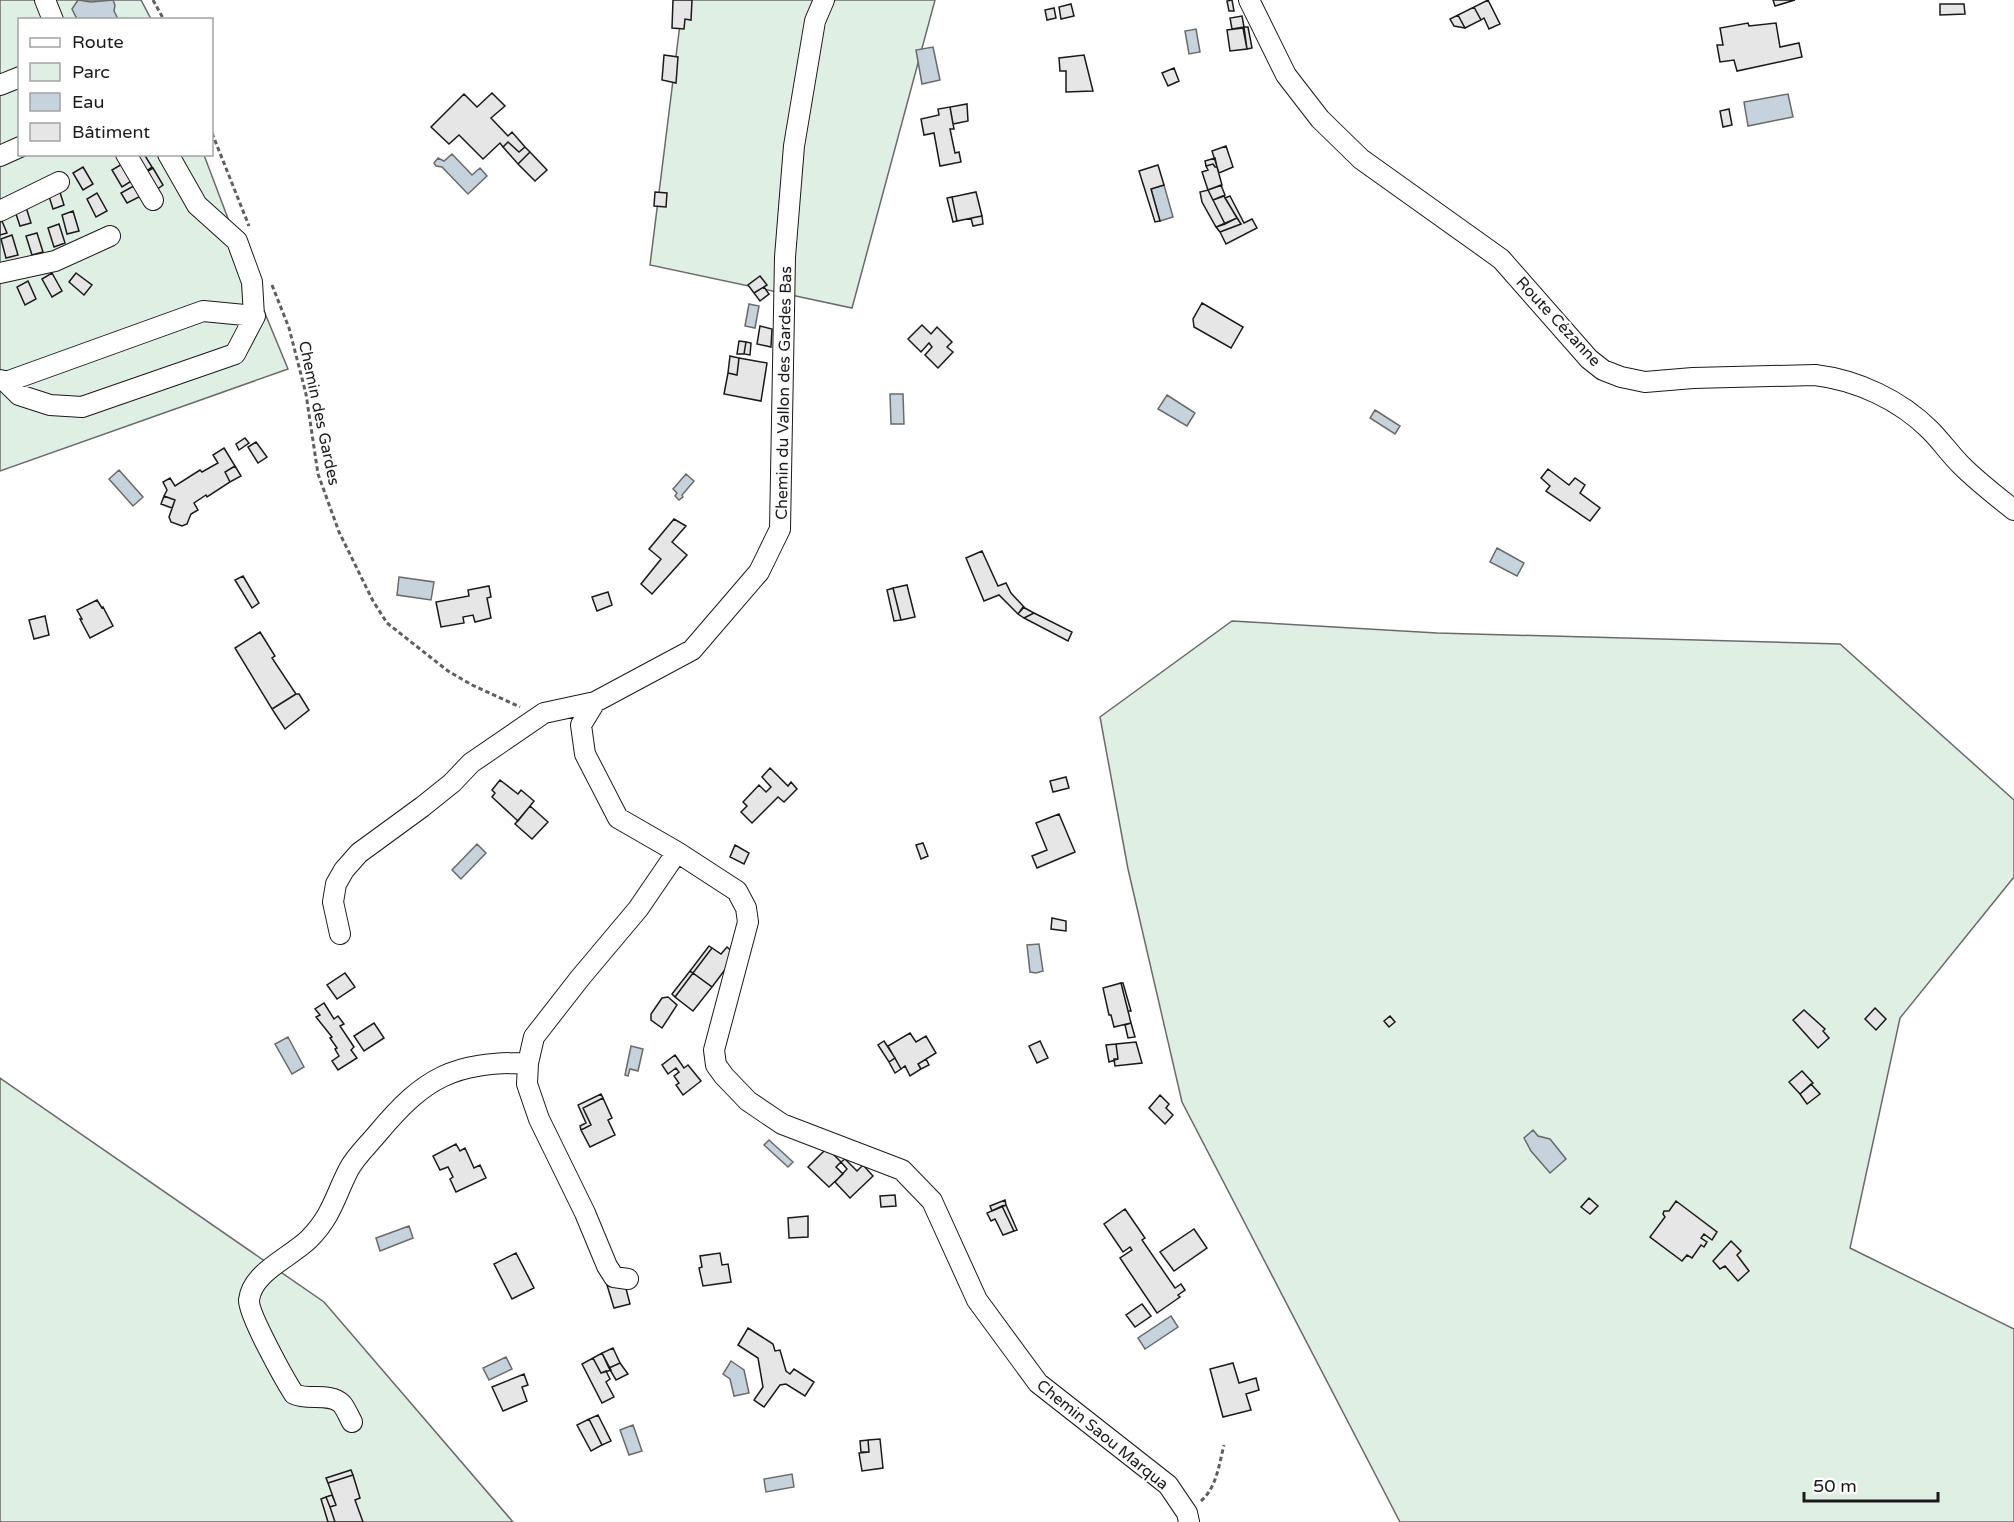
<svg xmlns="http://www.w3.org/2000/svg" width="2014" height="1522" viewBox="0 0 2014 1522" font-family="'Varela Round',sans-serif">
<rect width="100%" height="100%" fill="#fff"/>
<path fill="#e0efe3" stroke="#6a6a6a" stroke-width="1.5" d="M 0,0 L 141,0 L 151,19 L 20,20 L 20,154 L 204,155 L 252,282 L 288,369 L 0,471 Z
M 683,0 L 935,0 L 852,308 L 650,265 Z
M 1232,621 L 1437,633 L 1840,644 L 2014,800 L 2014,877 L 1900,1018 L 1850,1248 L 2014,1329 L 2014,1522 L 1400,1522 L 1182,1102 L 1128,869 L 1100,717 Z
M 0,1078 L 324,1302 L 513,1522 L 0,1522 Z"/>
<path fill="#c6d2dc" stroke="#6a6a6a" stroke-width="1.5" d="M 78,0 L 91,2 L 113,0 L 115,5 L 114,11 L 118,19 L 77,19 L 72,9 Z
M 1196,29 L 1200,52 L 1189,54 L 1185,31 Z
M 933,47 L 940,80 L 922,84 L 916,50 Z
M 1788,94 L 1793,117 L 1748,126 L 1744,102 Z
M 452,154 L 472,175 L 480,168 L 487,176 L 468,194 L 442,167 L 436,166 L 434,163 L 438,158 L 444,161 Z
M 1164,185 L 1173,217 L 1160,221 L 1151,189 Z
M 749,304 L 759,306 L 755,328 L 745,326 Z
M 890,394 L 903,394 L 904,424 L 891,424 Z
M 1167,395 L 1195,413 L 1187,426 L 1158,409 Z
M 1375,410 L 1400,426 L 1395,434 L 1370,418 Z
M 119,470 L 143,497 L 133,506 L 109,479 Z
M 686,474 L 694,481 L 682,495 L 683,497 L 679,500 L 675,496 L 677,493 L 673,489 Z
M 1497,548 L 1524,563 L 1517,576 L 1490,562 Z
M 399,577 L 434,582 L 431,600 L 397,595 Z
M 477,844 L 486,853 L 461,879 L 452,870 Z
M 1039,944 L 1043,971 L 1036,973 L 1030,972 L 1027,945 Z
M 288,1037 L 304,1067 L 292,1074 L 275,1044 Z
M 631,1046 L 643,1049 L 638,1071 L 630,1069 L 628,1076 L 625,1075 Z
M 1533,1130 L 1538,1136 L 1550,1139 L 1566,1159 L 1550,1173 L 1531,1151 L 1524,1138 Z
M 769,1140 L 793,1162 L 788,1167 L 764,1145 Z
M 409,1226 L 413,1238 L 380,1251 L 376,1238 Z
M 1171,1316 L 1178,1327 L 1145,1349 L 1138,1338 Z
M 506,1357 L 512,1369 L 489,1380 L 483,1368 Z
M 731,1361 L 744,1370 L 749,1393 L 734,1396 L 730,1379 L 723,1374 Z
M 633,1425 L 642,1451 L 629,1455 L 620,1430 Z
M 792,1474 L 794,1487 L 766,1492 L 764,1479 Z"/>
<path fill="#e6e6e6" stroke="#1a1a1a" stroke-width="1.5" d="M 673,0 L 692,0 L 691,20 L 685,19 L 684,29 L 672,28 Z
M 1232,0 L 1234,11 L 1229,11 L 1227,1 Z
M 1488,0 L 1500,24 L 1489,29 L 1484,18 L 1481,20 L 1474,7 Z
M 1773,0 L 1795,0 L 1775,6 Z
M 1071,4 L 1074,16 L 1061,19 L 1059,7 Z
M 1940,4 L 1964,4 L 1965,14 L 1940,15 Z
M 1474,7 L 1481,20 L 1465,28 L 1458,15 Z
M 1054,8 L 1056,18 L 1047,20 L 1045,10 Z
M 1458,15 L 1465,28 L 1454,26 L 1450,19 Z
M 1242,16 L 1244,27 L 1232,29 L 1230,18 Z
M 1748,23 L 1749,26 L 1776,23 L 1780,47 L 1799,43 L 1802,57 L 1737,71 L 1734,60 L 1720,62 L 1717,45 L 1723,45 L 1720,28 Z
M 1244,27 L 1248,27 L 1252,48 L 1247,49 Z
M 1243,28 L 1247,49 L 1230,51 L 1227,30 Z
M 664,55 L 678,57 L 676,83 L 662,80 Z
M 1084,55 L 1093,91 L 1066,92 L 1066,71 L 1060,71 L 1059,58 Z
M 1174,68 L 1179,81 L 1168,86 L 1162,73 Z
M 492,93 L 505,106 L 491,118 L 508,136 L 512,132 L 525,147 L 519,152 L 508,142 L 503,147 L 500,143 L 483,159 L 459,135 L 449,144 L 431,127 L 464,94 L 477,107 Z
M 967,104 L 968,121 L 953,124 L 950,107 Z
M 950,107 L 954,129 L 950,129 L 955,153 L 959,152 L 961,162 L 940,166 L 934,133 L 924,135 L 921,119 L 939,115 L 938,109 Z
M 1729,109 L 1732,125 L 1723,127 L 1720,111 Z
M 508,142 L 519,152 L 525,147 L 530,152 L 518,164 L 503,147 Z
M 1226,146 L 1233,167 L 1219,173 L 1212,151 Z
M 530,152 L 547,170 L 535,181 L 518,164 Z
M 135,154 L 144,154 L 152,167 L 142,174 Z
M 1215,158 L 1217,167 L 1215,167 L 1213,164 L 1206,166 L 1205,161 Z
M 122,164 L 133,180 L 122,187 L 112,170 Z
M 1213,164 L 1215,167 L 1217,167 L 1222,185 L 1208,190 L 1202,172 L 1208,170 L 1206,166 Z
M 1158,165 L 1164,185 L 1151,189 L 1160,221 L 1155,222 L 1139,171 Z
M 83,167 L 93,184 L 83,190 L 73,173 Z
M 153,168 L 163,185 L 153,192 L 143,174 Z
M 139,183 L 145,194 L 127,203 L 121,193 Z
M 1221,185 L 1225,195 L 1213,200 L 1208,190 Z
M 58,186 L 64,205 L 53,209 L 47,190 Z
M 1208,190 L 1225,224 L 1216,227 L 1202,202 L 1200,192 Z
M 655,192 L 667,193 L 666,207 L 654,206 Z
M 976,192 L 982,216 L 957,221 L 952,197 Z
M 97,193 L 107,211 L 96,217 L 87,199 Z
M 1224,196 L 1237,218 L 1225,224 L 1213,200 Z
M 1230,196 L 1244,223 L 1252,219 L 1257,228 L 1226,244 L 1220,232 L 1241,224 L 1225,198 Z
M 952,197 L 957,221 L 953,222 L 947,198 Z
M 25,204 L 31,223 L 20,226 L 14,208 Z
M 73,211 L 79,231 L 67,234 L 62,215 Z
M 982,216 L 983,224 L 973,226 L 971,218 Z
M 1237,218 L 1241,224 L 1220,232 L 1216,227 Z
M 2,221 L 7,233 L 0,235 L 0,222 Z
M 59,224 L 65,243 L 54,247 L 48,228 Z
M 37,233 L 43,252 L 32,255 L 26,236 Z
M 12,235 L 18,255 L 6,258 L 1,239 Z
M 52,273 L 62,291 L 52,297 L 42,279 Z
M 76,273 L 92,285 L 84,295 L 69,282 Z
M 760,276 L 767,285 L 754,293 L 748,285 Z
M 28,281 L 36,299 L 25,305 L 17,287 Z
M 764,287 L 769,294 L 760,301 L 754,293 Z
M 1202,303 L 1243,327 L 1231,348 L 1194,327 L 1193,319 Z
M 922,325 L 931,334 L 937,327 L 952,342 L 947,347 L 953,352 L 938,368 L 925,355 L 932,347 L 929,343 L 921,352 L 908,339 Z
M 760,326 L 772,329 L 771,347 L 757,344 Z
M 739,341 L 746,342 L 744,354 L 737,354 Z
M 746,342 L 751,343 L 750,355 L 744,354 Z
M 730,356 L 739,358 L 737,375 L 728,373 Z
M 739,358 L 767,363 L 761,401 L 724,394 L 728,373 L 737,375 Z
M 245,438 L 249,443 L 239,450 L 236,444 Z
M 256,442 L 267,457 L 258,463 L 248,447 Z
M 224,448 L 235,466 L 225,472 L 230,482 L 207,497 L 206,495 L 194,503 L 198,510 L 191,514 L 187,524 L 182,526 L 171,522 L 169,517 L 175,500 L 164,496 L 167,490 L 163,482 L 170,478 L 175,486 L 200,470 L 202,472 L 218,463 L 213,455 Z
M 235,466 L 241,476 L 230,482 L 225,472 Z
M 1548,469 L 1569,485 L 1575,478 L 1585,485 L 1580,493 L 1600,508 L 1590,521 L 1546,491 L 1550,486 L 1541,478 Z
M 164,496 L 175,500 L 172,508 L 161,504 Z
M 674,519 L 686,526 L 672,542 L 687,555 L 652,594 L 641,584 L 661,559 L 649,549 Z
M 982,551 L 998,586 L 1006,583 L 1011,593 L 1024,607 L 1018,614 L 999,595 L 984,601 L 966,558 Z
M 243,576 L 259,603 L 252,608 L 235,580 Z
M 907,585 L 915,617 L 901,620 L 893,588 Z
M 489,586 L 491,597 L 487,598 L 491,618 L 475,622 L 473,615 L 463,617 L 464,623 L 441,627 L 436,602 L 469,596 L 468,590 Z
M 893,588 L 901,620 L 894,621 L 887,590 Z
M 608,592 L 612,605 L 597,611 L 592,597 Z
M 97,600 L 102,608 L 103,607 L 113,626 L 90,638 L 80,619 L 82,619 L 77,610 Z
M 1023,607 L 1034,613 L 1024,618 L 1018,614 Z
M 1034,613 L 1072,632 L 1068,641 L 1024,618 Z
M 45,616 L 49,635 L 34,639 L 29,620 Z
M 260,632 L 275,656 L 272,658 L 296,694 L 272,709 L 235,648 Z
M 296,694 L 299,694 L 309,710 L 285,729 L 272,709 Z
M 770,768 L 788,786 L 791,782 L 797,789 L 784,802 L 778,797 L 752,823 L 741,812 L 747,806 L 743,802 L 759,785 L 766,792 L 771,787 L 762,777 Z
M 1066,777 L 1069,788 L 1053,792 L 1050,781 Z
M 500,780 L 518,794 L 521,790 L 534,801 L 518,821 L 492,797 L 495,793 L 492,790 Z
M 530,806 L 548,822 L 532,839 L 515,824 Z
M 1059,814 L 1075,852 L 1037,868 L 1032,856 L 1047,850 L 1036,823 Z
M 923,843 L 928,856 L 921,859 L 916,845 Z
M 735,845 L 749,853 L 744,864 L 730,857 Z
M 1052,918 L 1066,921 L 1066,931 L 1051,929 Z
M 709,946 L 712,948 L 693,973 L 690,971 Z
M 727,947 L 736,955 L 712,987 L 693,973 L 712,948 L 721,954 Z
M 690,971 L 693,973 L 675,997 L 672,994 Z
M 345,973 L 355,987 L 337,999 L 327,985 Z
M 693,973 L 712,987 L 693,1011 L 675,997 Z
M 1121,983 L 1123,983 L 1131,1011 L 1128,1011 Z
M 1121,983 L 1131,1023 L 1114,1027 L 1111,1015 L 1109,1015 L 1103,988 Z
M 668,997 L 677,1005 L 662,1028 L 651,1020 L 651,1014 L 662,998 Z
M 324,1003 L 334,1019 L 338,1016 L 344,1024 L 340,1026 L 354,1047 L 351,1050 L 357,1058 L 338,1070 L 332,1061 L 339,1056 L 335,1049 L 337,1048 L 330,1038 L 332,1037 L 316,1017 L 320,1015 L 315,1009 Z
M 1875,1008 L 1886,1019 L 1876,1030 L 1865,1019 Z
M 1804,1010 L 1825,1029 L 1823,1031 L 1829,1038 L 1818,1048 L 1793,1020 Z
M 1390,1016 L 1395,1022 L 1389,1027 L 1384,1021 Z
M 374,1023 L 384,1038 L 364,1051 L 354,1036 Z
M 1131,1023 L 1135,1037 L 1128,1038 L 1125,1025 Z
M 910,1033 L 916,1042 L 926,1036 L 936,1053 L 918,1064 L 921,1069 L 910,1076 L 905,1066 L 901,1069 L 888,1046 Z
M 884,1041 L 895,1058 L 889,1062 L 878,1045 Z
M 1040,1041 L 1048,1058 L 1037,1063 L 1029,1046 Z
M 1136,1042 L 1142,1063 L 1115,1066 L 1114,1059 L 1118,1059 L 1116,1044 Z
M 1116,1044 L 1118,1059 L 1109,1062 L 1106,1045 Z
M 675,1055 L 684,1068 L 688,1065 L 701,1081 L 683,1095 L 676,1085 L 679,1083 L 674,1076 L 679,1072 L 676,1068 L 668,1074 L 662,1065 Z
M 895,1058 L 901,1069 L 895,1073 L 889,1062 Z
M 926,1059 L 929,1065 L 921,1069 L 918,1064 Z
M 1802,1071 L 1813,1083 L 1800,1094 L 1789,1082 Z
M 1811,1084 L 1820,1094 L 1807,1104 L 1800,1094 Z
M 601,1094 L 603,1098 L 583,1108 L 591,1125 L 581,1130 L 580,1126 L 586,1123 L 578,1105 Z
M 1160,1095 L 1169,1104 L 1166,1108 L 1173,1115 L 1165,1124 L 1149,1108 Z
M 603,1098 L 612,1118 L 608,1120 L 615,1135 L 590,1147 L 581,1130 L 591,1125 L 583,1108 Z
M 456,1144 L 460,1151 L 465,1148 L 474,1168 L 480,1165 L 486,1178 L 456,1192 L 450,1179 L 453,1177 L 448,1167 L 440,1170 L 433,1156 Z
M 827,1148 L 841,1162 L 836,1167 L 843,1174 L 829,1187 L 808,1167 Z
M 845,1159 L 857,1171 L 863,1165 L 873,1176 L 850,1198 L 835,1182 L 847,1169 L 841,1162 Z
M 895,1195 L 896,1206 L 881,1207 L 880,1196 Z
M 1589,1198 L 1598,1206 L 1590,1214 L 1581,1207 Z
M 1005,1200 L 1006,1205 L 992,1211 L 990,1206 Z
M 1676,1201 L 1717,1232 L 1712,1240 L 1704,1234 L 1701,1238 L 1707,1242 L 1704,1247 L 1701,1245 L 1692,1258 L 1687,1255 L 1682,1261 L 1650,1237 L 1665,1217 L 1663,1214 L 1664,1211 L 1669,1211 Z
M 1006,1205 L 1017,1230 L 1014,1231 L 1002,1206 Z
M 1002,1206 L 1014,1231 L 1003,1235 L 995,1219 L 991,1221 L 987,1213 Z
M 1125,1209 L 1145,1238 L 1142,1240 L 1175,1288 L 1181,1284 L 1185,1290 L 1178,1295 L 1180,1297 L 1157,1313 L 1120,1258 L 1132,1250 L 1130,1247 L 1123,1252 L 1104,1224 Z
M 808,1216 L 808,1237 L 789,1238 L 788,1218 Z
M 1194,1229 L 1207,1248 L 1174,1271 L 1160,1252 Z
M 1731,1241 L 1741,1251 L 1737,1255 L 1749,1271 L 1738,1281 L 1725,1266 L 1720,1269 L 1713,1261 Z
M 516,1253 L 534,1288 L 512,1299 L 494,1264 Z
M 720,1253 L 722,1265 L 728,1264 L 731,1282 L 703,1286 L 699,1268 L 702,1267 L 700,1256 Z
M 624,1281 L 630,1304 L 614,1308 L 607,1285 Z
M 1142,1304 L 1151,1316 L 1135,1327 L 1126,1315 Z
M 748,1328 L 773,1344 L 775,1351 L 780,1350 L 786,1371 L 790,1374 L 794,1369 L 814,1382 L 805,1396 L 786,1384 L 780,1385 L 764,1407 L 754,1400 L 763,1387 L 758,1358 L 738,1345 Z
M 613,1348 L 620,1363 L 609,1368 L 602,1353 Z
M 602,1353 L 611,1370 L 601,1373 L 593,1358 Z
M 593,1358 L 601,1373 L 606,1371 L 610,1379 L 606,1382 L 614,1397 L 602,1403 L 582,1364 Z
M 620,1363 L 628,1374 L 616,1380 L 609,1368 Z
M 1233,1363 L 1239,1383 L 1256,1378 L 1259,1390 L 1246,1394 L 1251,1410 L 1223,1417 L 1210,1369 Z
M 524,1374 L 528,1385 L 522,1387 L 527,1401 L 503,1411 L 492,1387 Z
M 598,1415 L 611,1441 L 602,1445 L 589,1419 Z
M 589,1419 L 602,1445 L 591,1451 L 577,1425 Z
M 880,1439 L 883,1468 L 862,1471 L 859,1453 L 869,1452 L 868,1440 Z
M 868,1440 L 869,1452 L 861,1452 L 860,1441 Z
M 351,1470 L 353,1475 L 328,1483 L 326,1478 Z
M 353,1475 L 360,1498 L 355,1500 L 363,1522 L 335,1522 L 330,1507 L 336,1505 L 328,1483 Z
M 332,1495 L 336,1505 L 330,1507 L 326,1497 Z
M 326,1497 L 330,1507 L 335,1522 L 328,1522 L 321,1499 Z"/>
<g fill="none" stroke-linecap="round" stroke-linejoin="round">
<defs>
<path id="minor" d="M 45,0 L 53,20
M 1249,0 L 1286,75 L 1320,119 L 1361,159 L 1501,259 L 1589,359 L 1603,370 L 1621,377 L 1645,382 L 1693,378 L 1815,375 C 1857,380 1900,400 1930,430 C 1941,441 1950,454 1961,465 C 1977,481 1996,496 2014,510
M 0,85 L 20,77
M 126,154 L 153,200
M 168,154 L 197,205 L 237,241 L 252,282 L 254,316
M 0,156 L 20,147
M 0,211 L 59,182
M 0,273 L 55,261 L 110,236
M 0,380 L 6,382 L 19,395 L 50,405 L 82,407 L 235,354 L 255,316 L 203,311 L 6,382
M 595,702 L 581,725 L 585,754 L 618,818 L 677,852 L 638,909 L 580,978 L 534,1037 L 528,1063 L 527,1084 L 539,1119 L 585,1213 L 607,1266 L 614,1277 L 628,1279
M 677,852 L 737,891 L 746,908 L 748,922 L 714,1050 L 716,1065 L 724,1076 L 748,1101 L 782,1124 L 902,1170 L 932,1201 L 977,1300 L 1038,1383 L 1168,1485 L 1187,1513 L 1189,1522
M 340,934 L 333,902 L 336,884 L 344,870 L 359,853 L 422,807 L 452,783 L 471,763 L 544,713 L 595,702 L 692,650 L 759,572 L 780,529 L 785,257 L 794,146 L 815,21 L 824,0
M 352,1422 C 349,1417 346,1409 342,1404 C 330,1392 308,1401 294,1394 C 285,1380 248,1314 249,1300 C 252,1272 291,1257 309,1239 C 332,1216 335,1196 349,1169 C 356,1156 369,1144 378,1133 C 425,1077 453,1062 528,1063"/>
</defs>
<use href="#minor" stroke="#1a1a1a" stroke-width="22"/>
<path stroke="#5f5f5f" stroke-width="3" stroke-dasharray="4.5 3" stroke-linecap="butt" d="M 153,0 L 164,20
M 212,133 L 249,226
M 272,285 L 289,328 L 306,394 L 318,474 L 339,532 L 373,601 L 387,623 L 448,671 L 472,685 L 520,707
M 1201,1501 C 1217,1487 1219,1464 1224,1445"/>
<use href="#minor" stroke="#fff" stroke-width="20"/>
</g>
<g text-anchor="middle" stroke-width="4.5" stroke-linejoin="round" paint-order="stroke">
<g font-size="16" fill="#1a1a1a" stroke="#fff">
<text transform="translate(1559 321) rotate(47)" y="6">Route Cézanne</text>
<text transform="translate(783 393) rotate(-89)" y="6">Chemin du Vallon des Gardes Bas</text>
<text transform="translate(320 413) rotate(78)" y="6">Chemin des Gardes</text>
<text transform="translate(1103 1434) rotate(39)" y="6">Chemin Saou Marqua</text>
</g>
</g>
<rect x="18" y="18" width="195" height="138" fill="#ffffff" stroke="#a3a3a3" stroke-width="1.5"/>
<rect x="30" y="38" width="30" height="9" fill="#ffffff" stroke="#a3a3a3" stroke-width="1.5"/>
<text x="72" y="48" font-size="18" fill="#1a1a1a">Route</text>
<rect x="30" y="63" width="30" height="18" fill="#e0efe3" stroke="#a3a3a3" stroke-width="1.5"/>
<text x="72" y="78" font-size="18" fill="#1a1a1a">Parc</text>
<rect x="30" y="93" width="30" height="18" fill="#c6d2dc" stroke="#a3a3a3" stroke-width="1.5"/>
<text x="72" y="108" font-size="18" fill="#1a1a1a">Eau</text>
<rect x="30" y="123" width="30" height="18" fill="#e6e6e6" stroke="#a3a3a3" stroke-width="1.5"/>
<text x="72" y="138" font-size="18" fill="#1a1a1a">Bâtiment</text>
<path d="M1804 1492v9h134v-9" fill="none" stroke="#1a1a1a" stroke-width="3"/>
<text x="1813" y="1492" font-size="18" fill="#1a1a1a" stroke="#ffffff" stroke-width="4.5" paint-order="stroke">50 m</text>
</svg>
